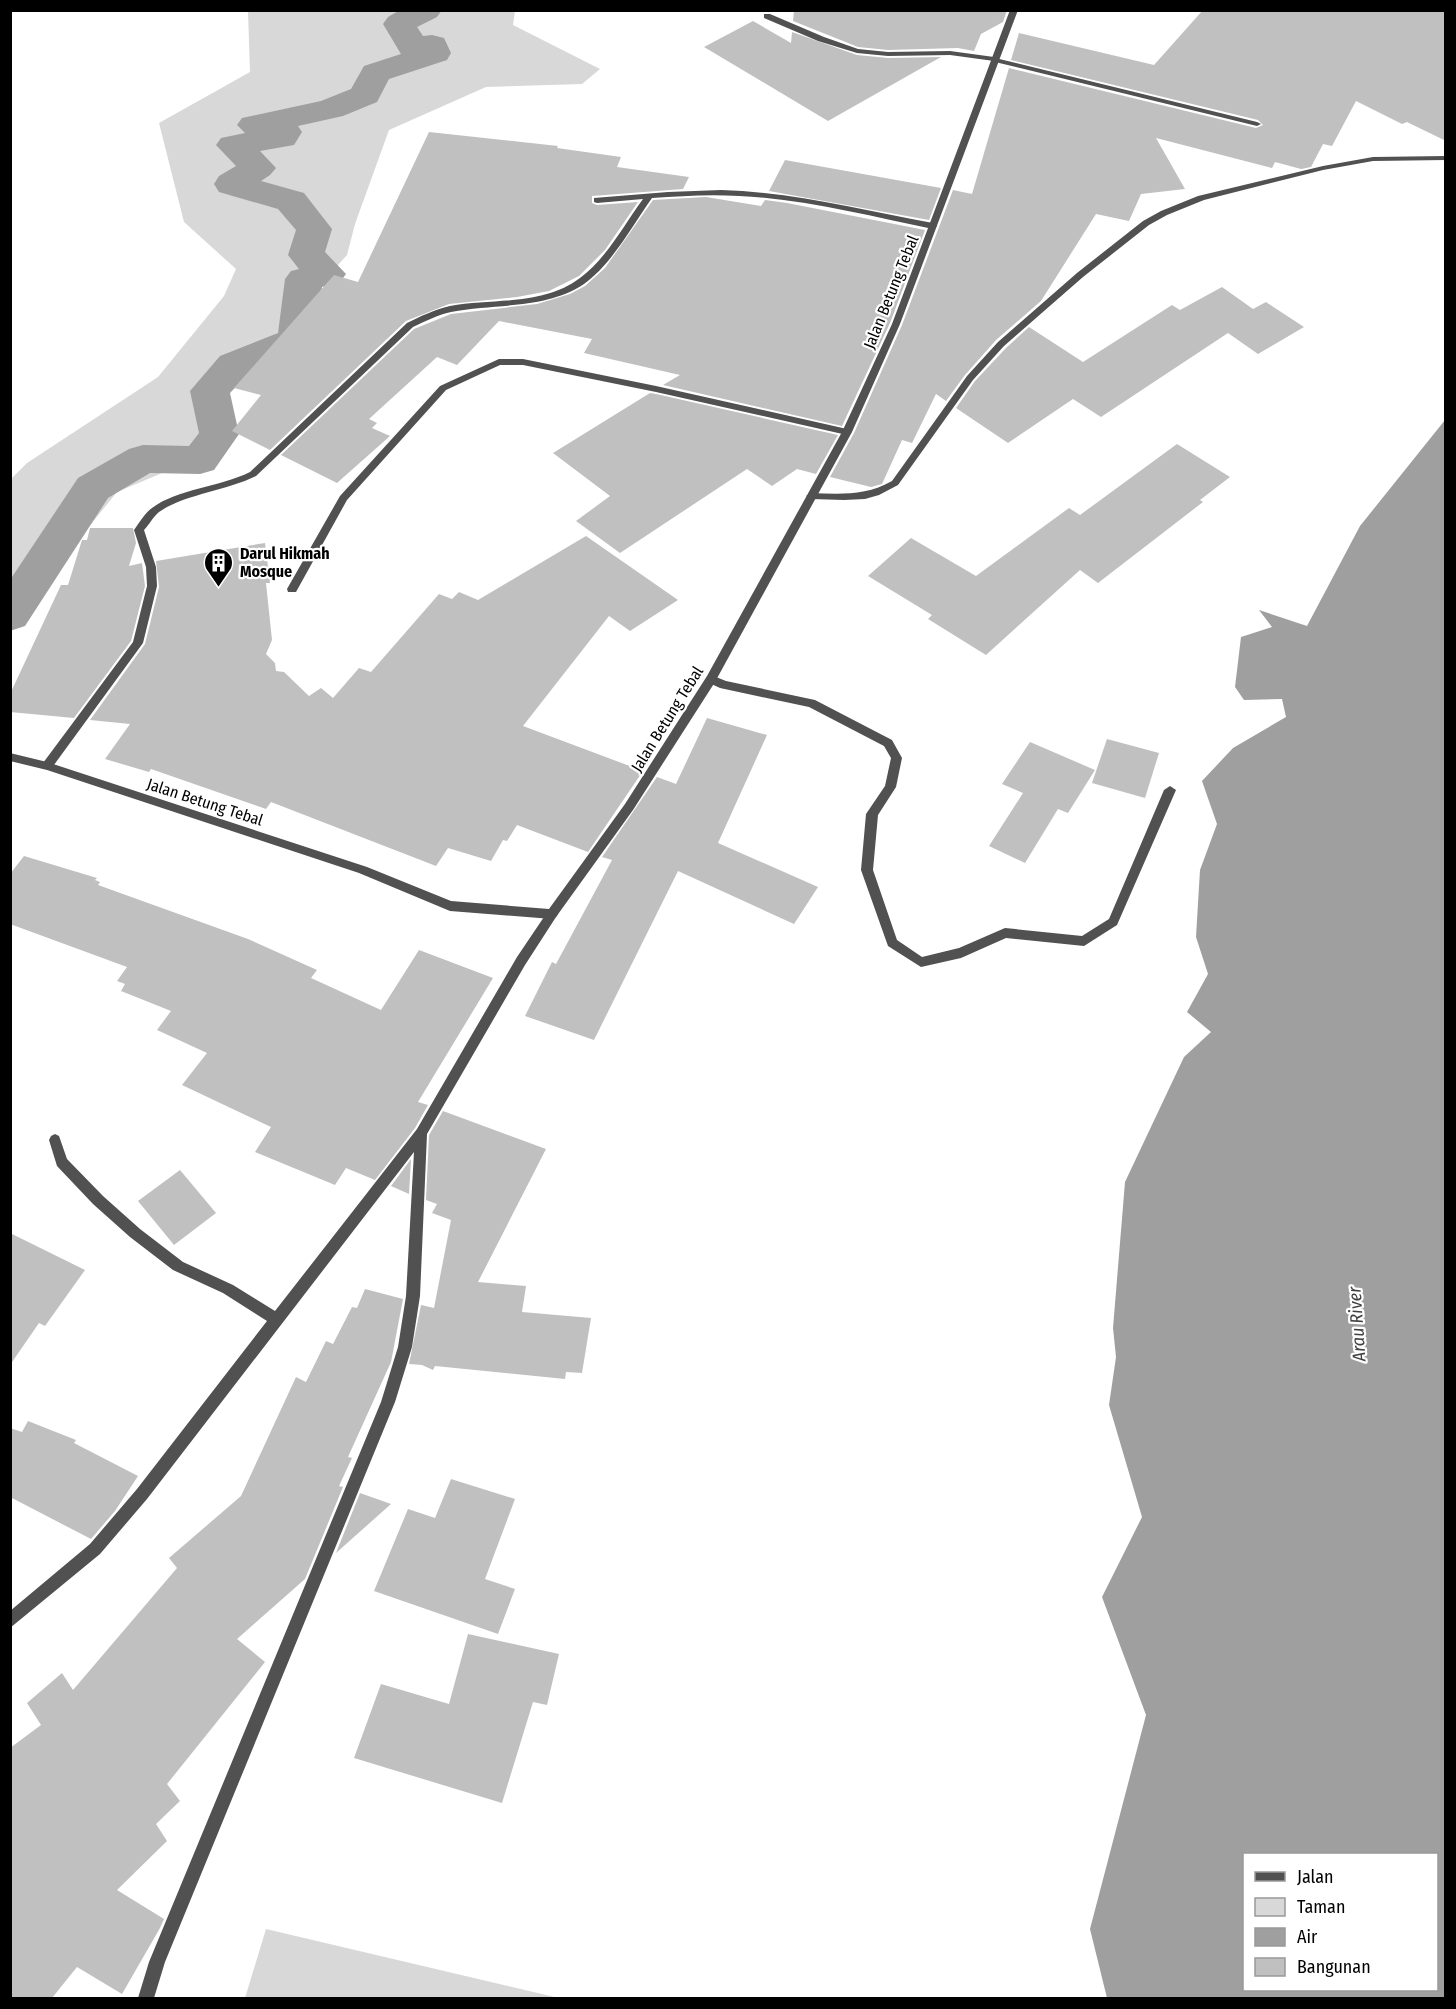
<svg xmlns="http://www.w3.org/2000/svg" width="1456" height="2009" font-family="'Fira Sans Condensed',sans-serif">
<rect width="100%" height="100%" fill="#fff"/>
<g fill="#d8d8d8">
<polygon points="245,11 515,11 513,25 600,69 582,84 486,87 389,130 355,224 347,255 205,414 224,447 117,492 11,623 11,479 27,463 158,377 224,296 236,269 184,222 159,123 250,72 248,11"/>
<polygon points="266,1929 559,1998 245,1998"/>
</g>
<path fill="#9f9f9f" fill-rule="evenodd" d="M1445,420V1998H1107L1090,1929L1146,1715L1102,1597L1142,1517L1109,1405L1116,1357L1113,1328L1125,1182L1184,1057L1211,1032L1187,1012L1208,974L1196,937L1200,870L1217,824L1202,781L1233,748L1286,717L1282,699L1244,700L1235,687L1241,637L1272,627L1259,610L1307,626L1360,526ZM1244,1854H1436V1990H1244Z"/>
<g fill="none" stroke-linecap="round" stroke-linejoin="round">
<polygon fill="#9f9f9f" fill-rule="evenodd" points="400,10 442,10 437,17 417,27 423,36 432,35 444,38 451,53 447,60 389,79 377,102 343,116 298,126 302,132 294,145 260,151 276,168 270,175 261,181 304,193 332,229 325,252 346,274 340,282 322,287 315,340 310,349 248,374 230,393 239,434 214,470 200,474 150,473 108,498 25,626 10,631 10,580 78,478 129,449 143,445 189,446 199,433 190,391 220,356 278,333 285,279 291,271 299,269 288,255 296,230 278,209 219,192 214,184 219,176 236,166 216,145 221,138 245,133 237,125 242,118 321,101 351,89 364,66 401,54 383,24 388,17"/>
</g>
<g fill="#c0c0c0">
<polygon points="794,10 1007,10 1003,22 981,34 974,51 958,48 888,50 858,47 793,21"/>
<polygon points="1203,10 1446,10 1446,141 1407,122 1402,124 1356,101 1332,146 1323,144 1311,167 1301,169 1275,162 1272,168 1156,138 1185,189 1141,194 1129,221 1096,214 1041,301 996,340 965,375 946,401 936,394 912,443 902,440 882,484 871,487 830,477 854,433 902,325 953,190 972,194 1009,68 1256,128 1263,125 1258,120 1011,60 1019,33 1154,65"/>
<polygon points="753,21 791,43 792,32 857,55 888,58 941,57 828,121 704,47"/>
<polygon points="429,132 558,146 557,148 621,157 617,167 689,177 683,189 592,196 592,203 597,205 638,202 605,250 579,276 549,291 517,297 449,304 406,321 270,450 232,431 261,395 234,388 334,275 358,282"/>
<polygon points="785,160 941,188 929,220 769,191"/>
<polygon points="706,197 761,206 765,200 787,203 925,230 890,323 842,426 663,385 680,375 584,353 592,339 499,321 457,365 437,357 369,419 377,423 372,428 390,436 337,483 281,455 414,329 451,314 537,304 570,294 585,286 605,268 653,200"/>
<polygon points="1222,287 1253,309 1266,302 1304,327 1258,354 1228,333 1101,417 1073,399 1008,443 956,408 975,381 1006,348 1029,327 1083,362 1172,305 1180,310"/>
<polygon points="650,393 656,394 838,435 816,474 797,469 772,486 747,469 620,553 576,521 610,496 553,453"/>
<polygon points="1177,444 1230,477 1200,500 1203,502 1098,583 1080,570 986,655 928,619 932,615 868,576 911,538 976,576 1069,508 1080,515"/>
<polygon points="90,528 133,528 136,543 129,566 142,563 145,586 131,641 74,718 10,712 10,694 61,585 68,585 82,540 87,540"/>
<polygon points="586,536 678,600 630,631 609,616 523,726 643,771 588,852 517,825 507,841 503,840 491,861 448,848 436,866 271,802 266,809 151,769 149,772 105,759 130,724 90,720 145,644 159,587 156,561 265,543 270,583 266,583 272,640 266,654 275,663 276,671 284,672 309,696 321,688 333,698 359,668 371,672 439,594 452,599 459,592 478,600"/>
<polygon points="707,718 767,735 718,843 818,887 794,924 678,871 594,1040 525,1016 552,962 556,964 612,860 602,857 657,777 676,784"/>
<polygon points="1107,739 1159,753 1145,798 1092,783"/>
<polygon points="1030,742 1095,770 1068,813 1058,809 1025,863 989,846 1023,793 1002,784"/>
<polygon points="24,856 97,878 95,880 100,882 98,885 248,939 317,970 311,978 381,1010 419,950 493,978 418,1102 428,1105 415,1128 375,1180 346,1168 335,1185 255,1152 271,1127 182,1085 207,1053 157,1030 171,1011 121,991 125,984 117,981 127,967 10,924 10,874"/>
<polygon points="443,1111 546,1149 478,1282 526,1286 522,1312 591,1318 582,1373 566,1372 565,1379 435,1366 433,1370 422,1365 409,1364 421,1305 434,1308 451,1220 432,1213 437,1204 426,1200 429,1135"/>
<polygon points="411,1159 409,1194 391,1186"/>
<polygon points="180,1170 216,1213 174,1245 138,1201"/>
<polygon points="10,1233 85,1270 45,1326 39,1323 10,1365"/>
<polygon points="365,1289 403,1299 391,1362 348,1457 352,1458 339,1486 343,1487 305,1579 237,1639 265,1662 167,1784 180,1801 156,1824 167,1841 117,1890 164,1919 160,1928 122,1994 77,1967 52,1998 10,1998 10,1748 41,1725 27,1703 62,1673 73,1690 177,1568 169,1558 241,1496 296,1377 306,1382 326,1341 333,1344 352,1307 357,1308"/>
<polygon points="28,1421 76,1440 74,1443 138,1476 115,1511 91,1539 10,1497 10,1428 22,1432"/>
<polygon points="451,1479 515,1499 485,1579 515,1589 498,1634 374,1591 408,1509 435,1518"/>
<polygon points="360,1493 391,1504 336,1553"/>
<polygon points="468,1634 559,1654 547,1705 533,1702 502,1803 354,1758 381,1684 449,1704"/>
</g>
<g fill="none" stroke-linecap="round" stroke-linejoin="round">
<g fill="#515151" fill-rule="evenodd">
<polygon points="764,14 770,14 824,37 858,49 888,52 950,51 994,57 998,59 994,61 950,55 888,56 857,53 818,41 764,18"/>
<polygon points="711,675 726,681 815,700 892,740 902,758 896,787 878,815 873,870 897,940 922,957 959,948 1005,928 1082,936 1109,919 1164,790 1170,786 1176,790 1117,925 1084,946 1006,938 961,958 921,967 888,946 861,870 866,814 885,786 891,758 884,746 809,707 720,688 707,682 706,679"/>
</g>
<g fill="#515151" fill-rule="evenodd">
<polygon points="991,57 1257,122 1261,124 1257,126 991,61"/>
<path d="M1446,156V160L1373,161L1323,170L1204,200L1167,215L1149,225L1083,277L1004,346L973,380L898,485L879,495L865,499L844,500L811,499L806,496L811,493C840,494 866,496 892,481L967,376L998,342L1077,273L1143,221L1161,211L1198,196L1323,166L1373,157Z"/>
<path d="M721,190C793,192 863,210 933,223L937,226L933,229C869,216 804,199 739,196C710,194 681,196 652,198C633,225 611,265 584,284C545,310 496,303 451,312C437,315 426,321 413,327L256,476C226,491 185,494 159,512C153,517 149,525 144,530L156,567L157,586L143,643L51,769H43L42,766L43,763L133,642L147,586L146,567L134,530C139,523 145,513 152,508C177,489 220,487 250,472L407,323C421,316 434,310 450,306C493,298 543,306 580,278C606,259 624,225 643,199L597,203L594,202V198L668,192Z"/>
<polygon points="499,359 523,359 656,386 847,429 852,432 847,435 656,392 523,365 500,365 446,390 347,500 296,592 288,592 287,589 340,496 440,386"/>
<polygon points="552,909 556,911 558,914 556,917 525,965 427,1134 420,1296 412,1347 395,1402 165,1962 154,1998 138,1998 149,1962 381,1402 398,1347 406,1296 414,1152 147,1499 100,1554 10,1628 10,1611 90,1544 137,1489 267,1321 223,1293 173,1270 130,1237 93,1204 57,1166 49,1140 51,1136 55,1134 59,1136 67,1159 103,1196 140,1229 183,1262 233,1285 275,1311 417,1129 517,957 548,911"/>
</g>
<polygon fill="#515151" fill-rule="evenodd" points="1010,10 1018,10 900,324 852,432 715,682 633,810 556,917 552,919 450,911 359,873 47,770 10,761 10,753 47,762 367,867 451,901 549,909 625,804 707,676 842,432 892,324"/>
</g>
<defs>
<symbol id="building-pin" viewBox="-11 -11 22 30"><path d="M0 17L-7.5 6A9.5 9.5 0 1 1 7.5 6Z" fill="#000" stroke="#fff"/><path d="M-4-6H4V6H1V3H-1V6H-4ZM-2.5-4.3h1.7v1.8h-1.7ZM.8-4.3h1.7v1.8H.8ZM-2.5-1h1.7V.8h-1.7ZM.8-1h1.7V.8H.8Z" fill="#fff"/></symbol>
</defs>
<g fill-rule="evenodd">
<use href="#building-pin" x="202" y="546" width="33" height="45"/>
</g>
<g text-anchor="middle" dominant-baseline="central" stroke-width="4.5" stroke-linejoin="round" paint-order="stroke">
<g font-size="16" fill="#000" stroke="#fff">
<text transform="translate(891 292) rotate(-68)">Jalan Betung Tebal</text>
<text transform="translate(667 719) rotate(-58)">Jalan Betung Tebal</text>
<text transform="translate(205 802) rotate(18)">Jalan Betung Tebal</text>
</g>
<g font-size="16" font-weight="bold" fill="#000" stroke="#fff" text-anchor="start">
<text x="240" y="553">Darul Hikmah<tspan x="240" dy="18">Mosque</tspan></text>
</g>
<g font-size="18" font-style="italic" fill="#404040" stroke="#fff">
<text transform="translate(1357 1324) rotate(-94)">Arau River</text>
</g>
</g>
<rect width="1456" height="2009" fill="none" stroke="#000000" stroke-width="24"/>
<rect x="1243" y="1853" width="195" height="138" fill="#ffffff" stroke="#999999" stroke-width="1.5"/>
<rect x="1255" y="1872" width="30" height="9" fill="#515151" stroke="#999999" stroke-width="1.5"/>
<text x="1297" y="1883" font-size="18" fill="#000000">Jalan</text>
<rect x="1255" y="1898" width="30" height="18" fill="#d8d8d8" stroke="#999999" stroke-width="1.5"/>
<text x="1297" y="1913" font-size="18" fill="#000000">Taman</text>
<rect x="1255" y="1928" width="30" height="18" fill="#9f9f9f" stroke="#999999" stroke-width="1.5"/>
<text x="1297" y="1943" font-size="18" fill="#000000">Air</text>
<rect x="1255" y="1958" width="30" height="18" fill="#c0c0c0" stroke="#999999" stroke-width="1.5"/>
<text x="1297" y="1973" font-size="18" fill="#000000">Bangunan</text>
</svg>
